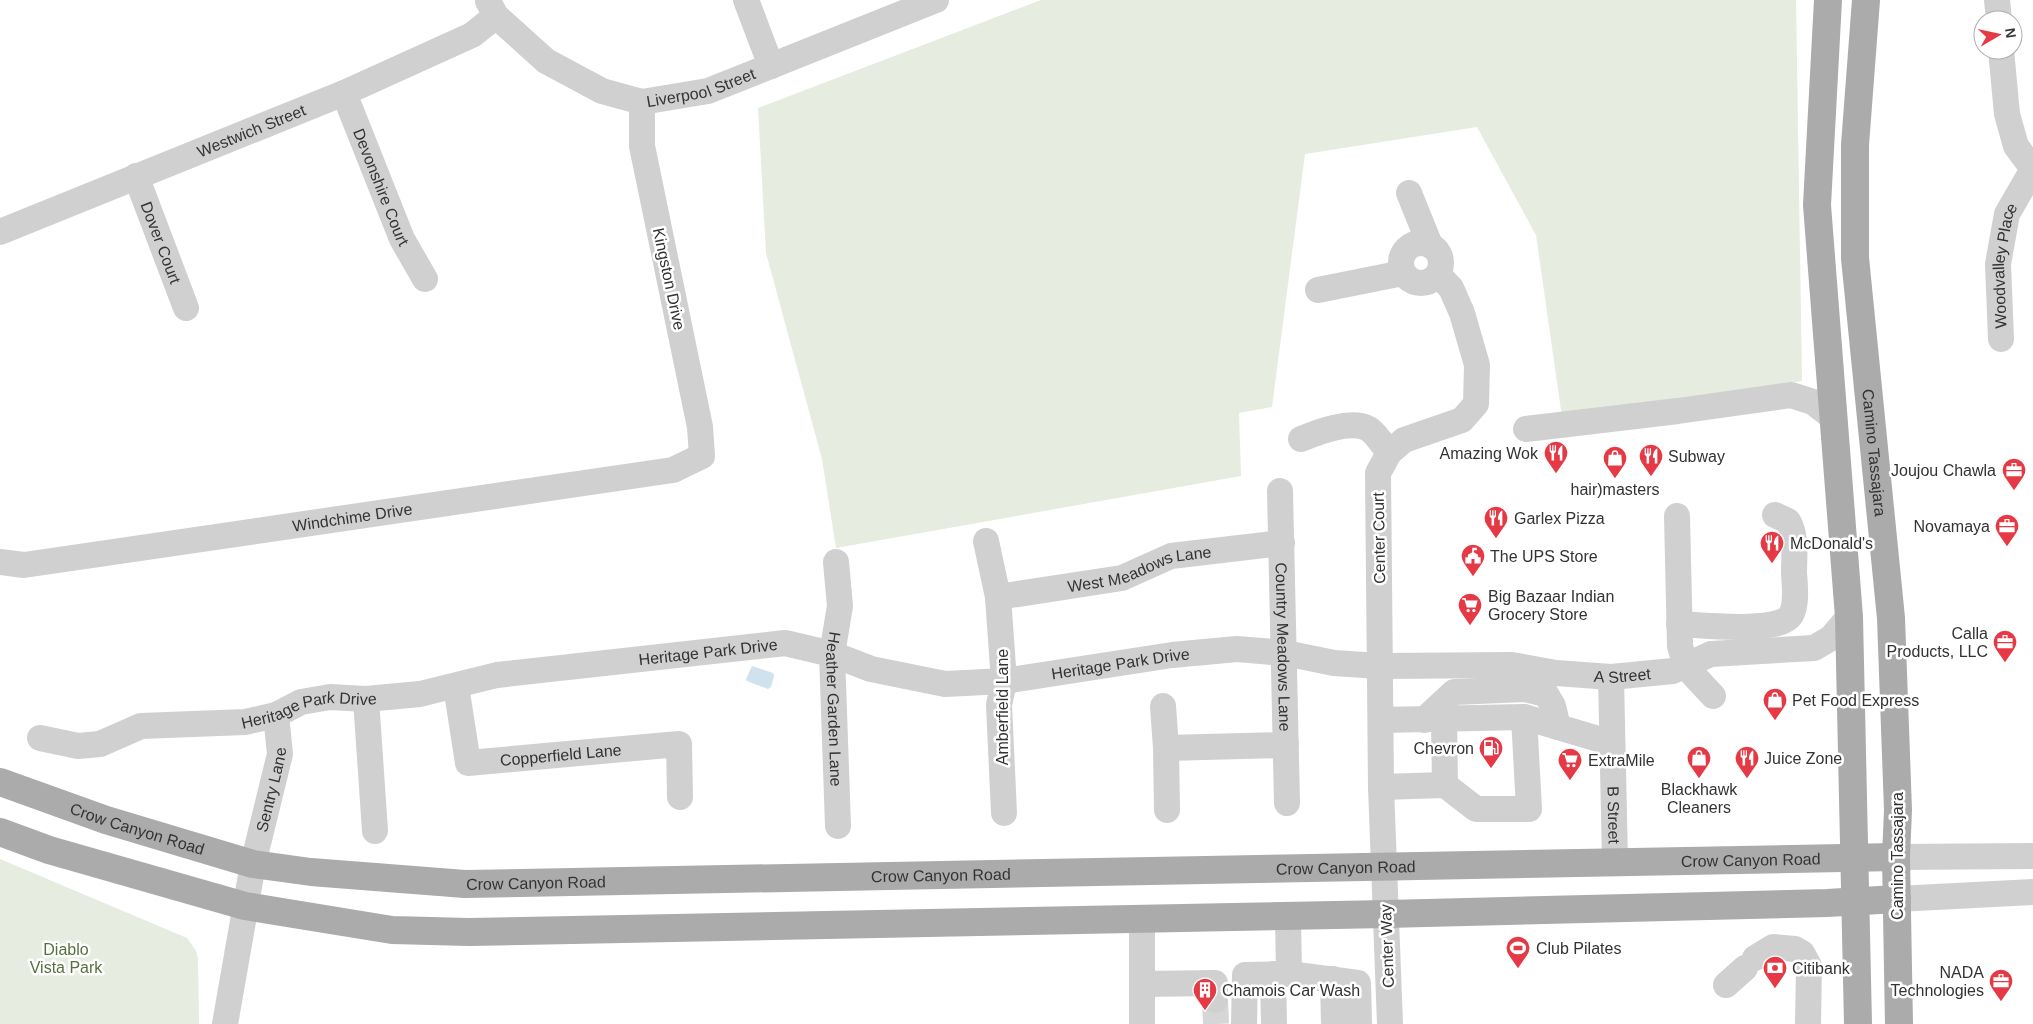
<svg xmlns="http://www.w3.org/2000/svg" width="2033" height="1024" font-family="Arial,sans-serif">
<rect width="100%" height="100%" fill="#fff"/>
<g fill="#e6ecdf">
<polygon points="1041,0 1796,0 1802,381 1562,417 1536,235 1477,127 1305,154 1272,407 1239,413 1241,476 836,548 822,459 766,253 758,108"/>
<polygon points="0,859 187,938 196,951 198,958 199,1024 0,1024"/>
</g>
<polygon fill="#cfe2ee" points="752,666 773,673 774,676 771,687 768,689 747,681 746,679"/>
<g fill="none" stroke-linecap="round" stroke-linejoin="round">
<polyline stroke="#d6d6d6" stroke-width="26" stroke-dasharray="26 13" stroke-linecap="butt" points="1215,1000 1216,1024"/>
<g stroke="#d0d0d0" stroke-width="26">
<polyline points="746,0 771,66"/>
<polyline points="1997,0 1999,20"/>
<path id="s1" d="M488,1L496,16L546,61L602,91L642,102L708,91L936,0"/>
<polyline points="2001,50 2007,114 2016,146 2033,169"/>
<path id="s2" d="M344,93L402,239L425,279"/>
<path id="s3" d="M136,176L186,308"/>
<polyline points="1409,193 1430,245"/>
<path id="s4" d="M0,232L344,93L472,35L496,16"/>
<circle cx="1421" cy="263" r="20"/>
<polyline points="1318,290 1403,273"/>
<path id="s5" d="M2001,339L1998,264L2007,214L2033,169"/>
<polyline points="1526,429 1678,411 1791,395 1813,402 1832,417"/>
<path d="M1301,439C1318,432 1351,419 1369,429C1377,435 1383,445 1389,453"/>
<path id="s6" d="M1280,491L1287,803"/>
<polyline points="1677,516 1680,646 1686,667 1713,696"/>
<polyline points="986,541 998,597 1004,681 999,705 1004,813"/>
<path id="s7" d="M0,562L24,565L673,470L702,456L700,427L642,146V102"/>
<path id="s8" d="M836,562L840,606L832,654L838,826"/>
<path id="s9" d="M998,597L1122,578L1171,556L1282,543"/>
<path d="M1679,624C1700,625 1780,634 1791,615C1797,604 1795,586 1794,573C1794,556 1797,536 1788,521L1775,515"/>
<path id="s10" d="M1611,677L1615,861"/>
<path id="s11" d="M456,686L468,763L679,744L680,797"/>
<polyline points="366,699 375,831"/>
<polyline points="1163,706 1166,748 1167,810"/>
<polyline points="1381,720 1524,717"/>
<polyline points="1424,720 1454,692 1525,689 1546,694 1553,706 1558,727"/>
<polyline points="1444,720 1445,785"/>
<path id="s12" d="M40,738L78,746L100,744L141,726L245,722L276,715L301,702L330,697L366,699L420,694L497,675L785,643L832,654L871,669L945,684L1004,681L1172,655L1237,649L1285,653L1334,663L1380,666L1512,665L1556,673L1611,677L1673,671L1711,654L1814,648L1831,638L1849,617"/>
<polyline points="1166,748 1286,745"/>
<polyline points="1381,787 1445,785 1476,809 1529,809 1524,717 1612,743"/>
<polyline points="1896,857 2033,856"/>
<polyline points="1897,899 2033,892"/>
<polyline points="1288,917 1289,974 1358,983 1359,1024"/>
<polyline points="1142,920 1142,1024"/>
<polyline points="1755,958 1773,947 1795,949 1802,953 1809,966 1808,1024"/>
<polyline points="1273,974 1274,1024"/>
<polyline points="1333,979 1334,1024"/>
<polyline points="1142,984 1215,983 1215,1000"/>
<polyline points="1726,985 1745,968"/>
<path id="s13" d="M225,1024L253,864L280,754L276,715"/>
<polyline points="1244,1024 1245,975 1289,974"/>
<polyline points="1390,1024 1381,787 1378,473 1389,453 1404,440 1462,420 1476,404 1477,365 1462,313 1451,288 1438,275"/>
</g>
<g stroke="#ababab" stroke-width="28">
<polyline points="1828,0 1817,205 1849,617 1858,1024"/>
<path id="s14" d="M1866,0L1855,145V258L1891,618L1898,810L1896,857L1899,1024"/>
<path id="s15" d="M0,782L106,820L253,864L311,872L465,884L1896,857"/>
<polyline points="0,832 49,850 245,906 392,930 469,932 1386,914 1827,903 1897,899"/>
</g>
</g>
<defs>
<symbol id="restaurant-pin" viewBox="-11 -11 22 30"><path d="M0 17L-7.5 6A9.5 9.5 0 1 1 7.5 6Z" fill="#e63946" stroke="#fff"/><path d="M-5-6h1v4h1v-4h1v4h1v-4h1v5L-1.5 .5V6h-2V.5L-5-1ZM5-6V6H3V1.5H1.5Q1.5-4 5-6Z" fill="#fff"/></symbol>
<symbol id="shop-pin" viewBox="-11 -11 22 30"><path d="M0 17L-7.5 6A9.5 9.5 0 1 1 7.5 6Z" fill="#e63946" stroke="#fff"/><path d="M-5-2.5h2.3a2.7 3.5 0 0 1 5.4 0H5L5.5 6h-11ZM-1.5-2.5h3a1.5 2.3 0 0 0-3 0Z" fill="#fff"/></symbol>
<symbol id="office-pin" viewBox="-11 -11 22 30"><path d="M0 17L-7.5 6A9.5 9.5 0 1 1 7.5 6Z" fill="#e63946" stroke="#fff"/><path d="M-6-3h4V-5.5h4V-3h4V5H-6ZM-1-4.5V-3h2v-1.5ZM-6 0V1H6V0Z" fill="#fff"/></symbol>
<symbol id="civic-pin" viewBox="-11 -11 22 30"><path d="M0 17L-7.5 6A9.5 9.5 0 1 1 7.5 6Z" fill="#e63946" stroke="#fff"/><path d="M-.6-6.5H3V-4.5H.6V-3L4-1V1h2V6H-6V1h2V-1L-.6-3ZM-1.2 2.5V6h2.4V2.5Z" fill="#fff"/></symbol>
<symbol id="supermarket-pin" viewBox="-11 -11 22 30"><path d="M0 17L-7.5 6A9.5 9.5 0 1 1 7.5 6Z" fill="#e63946" stroke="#fff"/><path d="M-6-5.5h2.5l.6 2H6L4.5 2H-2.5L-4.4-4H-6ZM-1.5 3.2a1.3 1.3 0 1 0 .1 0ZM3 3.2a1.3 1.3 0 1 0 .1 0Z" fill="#fff"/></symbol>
<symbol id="fuel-pin" viewBox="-11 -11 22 30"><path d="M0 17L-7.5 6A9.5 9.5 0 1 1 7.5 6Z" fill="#e63946" stroke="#fff"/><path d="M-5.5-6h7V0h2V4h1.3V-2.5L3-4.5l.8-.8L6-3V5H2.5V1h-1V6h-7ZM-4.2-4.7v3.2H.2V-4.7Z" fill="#fff"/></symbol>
<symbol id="stadium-pin" viewBox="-11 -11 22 30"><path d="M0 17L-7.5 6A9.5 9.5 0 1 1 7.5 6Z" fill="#e63946" stroke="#fff"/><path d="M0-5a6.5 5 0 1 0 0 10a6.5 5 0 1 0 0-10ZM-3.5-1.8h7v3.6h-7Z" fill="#fff"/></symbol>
<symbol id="bank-pin" viewBox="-11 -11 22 30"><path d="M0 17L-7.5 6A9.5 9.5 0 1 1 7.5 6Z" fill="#e63946" stroke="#fff"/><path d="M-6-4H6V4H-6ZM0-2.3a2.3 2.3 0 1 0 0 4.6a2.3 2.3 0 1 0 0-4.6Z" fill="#fff"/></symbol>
<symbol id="building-pin" viewBox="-11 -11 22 30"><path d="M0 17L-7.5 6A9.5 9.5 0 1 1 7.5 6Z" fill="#e63946" stroke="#fff"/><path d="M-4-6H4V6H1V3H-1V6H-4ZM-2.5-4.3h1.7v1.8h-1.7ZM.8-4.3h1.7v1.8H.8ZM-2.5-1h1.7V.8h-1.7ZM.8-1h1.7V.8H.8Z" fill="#fff"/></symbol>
</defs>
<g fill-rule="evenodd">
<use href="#restaurant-pin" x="1542" y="439" width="28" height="38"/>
<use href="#restaurant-pin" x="1637" y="442" width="28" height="38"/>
<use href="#shop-pin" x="1601" y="444" width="28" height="38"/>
<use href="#office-pin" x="2000" y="456" width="28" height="38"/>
<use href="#restaurant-pin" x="1482" y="504" width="28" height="38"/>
<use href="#office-pin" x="1993" y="512" width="28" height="38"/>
<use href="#restaurant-pin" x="1758" y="529" width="28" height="38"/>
<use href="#civic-pin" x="1459" y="542" width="28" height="38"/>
<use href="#supermarket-pin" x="1456" y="591" width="28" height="38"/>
<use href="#office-pin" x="1991" y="628" width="28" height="38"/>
<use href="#shop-pin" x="1761" y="686" width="28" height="38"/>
<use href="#fuel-pin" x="1477" y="734" width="28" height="38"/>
<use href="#shop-pin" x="1685" y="744" width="28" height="38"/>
<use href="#restaurant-pin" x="1733" y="744" width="28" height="38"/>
<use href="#supermarket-pin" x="1556" y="746" width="28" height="38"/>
<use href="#stadium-pin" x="1504" y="934" width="28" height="38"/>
<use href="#bank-pin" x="1761" y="954" width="28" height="38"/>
<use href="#office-pin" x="1987" y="967" width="28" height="38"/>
<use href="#building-pin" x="1191" y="976" width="28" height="38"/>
</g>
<g text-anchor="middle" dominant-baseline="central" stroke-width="5" stroke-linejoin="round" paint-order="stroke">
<g font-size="16" fill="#333" stroke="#fff">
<text stroke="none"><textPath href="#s1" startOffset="250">Liverpool Street</textPath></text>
<text stroke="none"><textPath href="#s4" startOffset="271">Westwich Street</textPath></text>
<text stroke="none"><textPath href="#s2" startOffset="101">Devonshire Court</textPath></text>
<text stroke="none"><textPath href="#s3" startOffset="71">Dover Court</textPath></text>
<text stroke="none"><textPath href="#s5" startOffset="74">Woodvalley Place</textPath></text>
<text transform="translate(669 279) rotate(78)">Kingston Drive</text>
<text stroke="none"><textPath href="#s14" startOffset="454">Camino Tassajara</textPath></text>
<text stroke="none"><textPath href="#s7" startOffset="356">Windchime Drive</textPath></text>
<text transform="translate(1379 538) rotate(-91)">Center Court</text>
<text stroke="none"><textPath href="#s9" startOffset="145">West Meadows Lane</textPath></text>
<text stroke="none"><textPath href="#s6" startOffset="156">Country Meadows Lane</textPath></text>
<text stroke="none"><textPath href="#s12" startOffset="681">Heritage Park Drive</textPath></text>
<text stroke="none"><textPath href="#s12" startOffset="1101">Heritage Park Drive</textPath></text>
<text stroke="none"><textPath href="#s12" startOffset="1606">A Street</textPath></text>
<text transform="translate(1002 707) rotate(-90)">Amberfield Lane</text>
<text stroke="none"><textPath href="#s8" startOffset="148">Heather Garden Lane</textPath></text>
<text stroke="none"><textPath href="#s12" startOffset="276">Heritage Park Drive</textPath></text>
<text stroke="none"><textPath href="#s11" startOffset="171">Copperfield Lane</textPath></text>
<text stroke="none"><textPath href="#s13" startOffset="239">Sentry Lane</textPath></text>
<text stroke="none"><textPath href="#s10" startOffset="138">B Street</textPath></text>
<text stroke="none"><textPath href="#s15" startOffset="145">Crow Canyon Road</textPath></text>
<text transform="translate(1897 856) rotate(-90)">Camino Tassajara</text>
<text stroke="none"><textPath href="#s15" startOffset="1765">Crow Canyon Road</textPath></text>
<text stroke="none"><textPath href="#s15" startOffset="1360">Crow Canyon Road</textPath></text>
<text stroke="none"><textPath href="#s15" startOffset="955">Crow Canyon Road</textPath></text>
<text stroke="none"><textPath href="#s15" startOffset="550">Crow Canyon Road</textPath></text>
<text transform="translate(1387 946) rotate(-92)">Center Way</text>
</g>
<g font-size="16" fill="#333" stroke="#fff" text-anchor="start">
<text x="1538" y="453" text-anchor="end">Amazing Wok</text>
<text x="1668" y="456">Subway</text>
<text x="1996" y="470" text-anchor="end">Joujou Chawla</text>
<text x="1615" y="489" text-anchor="middle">hair)masters</text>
<text x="1514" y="518">Garlex Pizza</text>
<text x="1990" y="526" text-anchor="end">Novamaya</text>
<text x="1790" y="543">McDonald's</text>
<text x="1490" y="556">The UPS Store</text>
<text x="1488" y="596">Big Bazaar Indian<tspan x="1488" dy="18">Grocery Store</tspan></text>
<text x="1988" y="633" text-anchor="end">Calla<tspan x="1988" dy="18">Products, LLC</tspan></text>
<text x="1792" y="700">Pet Food Express</text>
<text x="1474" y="748" text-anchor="end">Chevron</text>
<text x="1764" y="758">Juice Zone</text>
<text x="1588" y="760">ExtraMile</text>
<text x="1699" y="789" text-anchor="middle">Blackhawk<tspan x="1699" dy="18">Cleaners</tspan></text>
<text x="1536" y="948">Club Pilates</text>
<text x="1792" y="968">Citibank</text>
<text x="1984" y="972" text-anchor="end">NADA<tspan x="1984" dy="18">Technologies</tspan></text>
<text x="1222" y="990">Chamois Car Wash</text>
</g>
<g font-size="16" fill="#56703f" stroke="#fff">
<text x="66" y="949">Diablo<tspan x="66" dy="18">Vista Park</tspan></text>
</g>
</g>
<g transform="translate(1998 35) rotate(81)"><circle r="24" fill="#ffffff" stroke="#adadad"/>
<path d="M0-4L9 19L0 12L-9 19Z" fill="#e63946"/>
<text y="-8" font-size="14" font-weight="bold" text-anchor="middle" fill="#333333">N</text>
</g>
</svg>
